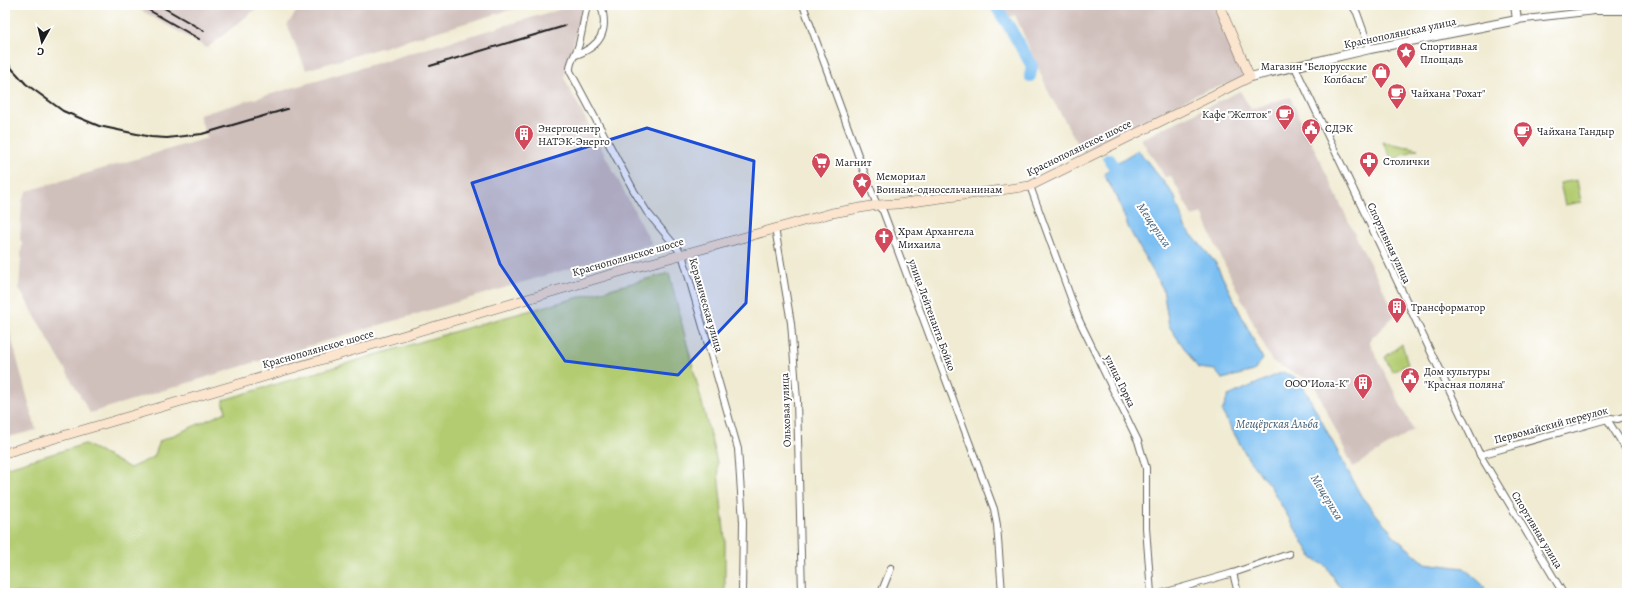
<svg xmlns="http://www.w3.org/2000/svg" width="1632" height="598" font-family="Alegreya,serif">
<rect width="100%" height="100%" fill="#fff"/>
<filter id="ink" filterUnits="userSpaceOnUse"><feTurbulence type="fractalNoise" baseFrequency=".025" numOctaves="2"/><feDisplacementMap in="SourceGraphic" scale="8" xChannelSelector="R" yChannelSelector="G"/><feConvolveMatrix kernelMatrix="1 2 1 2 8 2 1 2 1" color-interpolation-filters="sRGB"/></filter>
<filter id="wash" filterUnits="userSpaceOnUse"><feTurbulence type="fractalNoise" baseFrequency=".012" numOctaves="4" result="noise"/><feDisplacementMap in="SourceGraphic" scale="16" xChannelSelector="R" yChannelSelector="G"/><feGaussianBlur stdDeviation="0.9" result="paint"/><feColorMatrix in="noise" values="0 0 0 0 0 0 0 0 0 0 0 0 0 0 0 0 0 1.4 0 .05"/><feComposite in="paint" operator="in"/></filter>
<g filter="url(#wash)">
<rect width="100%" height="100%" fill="#f0ebd2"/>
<g fill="#d0c0bc">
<polygon points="132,5 261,5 207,48"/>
<polygon points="301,5 527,5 306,70 287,25"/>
<polygon points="575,5 584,5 564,78 652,244 272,357 90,413 19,288 22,243 20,239 22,201 27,191 207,138 199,115"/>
<polygon points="995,5 1215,5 1246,75 1240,80 1202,92 1082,151 1051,97 1015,15 1006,19"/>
<polygon points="1240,91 1251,109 1290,97 1356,237 1396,314 1369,341 1413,430 1353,467 1313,382 1272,362 1213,240 1202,213 1192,216 1171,176 1165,177 1141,139"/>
<polygon points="5,314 36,430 5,438"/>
</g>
<g fill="#b3cc71" stroke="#687446">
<polygon points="1383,142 1418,149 1392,160"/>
<polygon points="1577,180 1581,202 1565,205 1560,183"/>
<polygon points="669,273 717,462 725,540 725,593 5,593 5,468 85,444 130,468 154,457 160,441 226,412 223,400 484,323"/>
<polygon points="1402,344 1408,364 1392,372 1385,357"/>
</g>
<g fill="#7cbff2" stroke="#4c6e87">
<polygon points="1138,150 1174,195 1185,227 1215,262 1263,359 1254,371 1222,379 1215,370 1198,368 1169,326 1163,289 1129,229 1117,197 1104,175 1113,165"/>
<polygon points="1283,372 1300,380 1361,496 1397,539 1425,563 1464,568 1484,586 1485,593 1347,593 1342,590 1325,565 1313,559 1270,486 1249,460 1222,412 1228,396"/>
</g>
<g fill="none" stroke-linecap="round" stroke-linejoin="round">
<g stroke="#7cbff2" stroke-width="12">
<polyline points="995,5 1010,28 1032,66 1030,76"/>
<polyline points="1109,159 1122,178"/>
</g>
</g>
</g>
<g filter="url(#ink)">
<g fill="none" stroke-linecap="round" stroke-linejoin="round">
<defs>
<g id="minor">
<path d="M587,5C584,18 582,31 579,44C577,53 569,61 570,71L634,191L647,212L682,254L738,449L743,522L742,593"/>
<polyline points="803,5 869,185 877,205 883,211 994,509 997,525 1002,593"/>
<polyline points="1352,5 1357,13 1370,49"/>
<polyline points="1517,20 1595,11 1627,11"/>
<path d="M576,55C601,46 609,31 601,5"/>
<polyline points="1295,67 1480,455 1563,593"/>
<polyline points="1030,186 1079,320 1138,441 1146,468 1146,528 1151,593"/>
<polyline points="775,228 791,323 797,400 802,593"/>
<polyline points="1607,419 1627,451"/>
<polyline points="1480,455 1611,418 1618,419 1627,416"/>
<polyline points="1233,573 1238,593"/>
<polyline points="881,593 891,568"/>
<polyline points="1163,593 1233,573 1289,554"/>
</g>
<polyline id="tertiary" points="1250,77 1370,49 1517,20 1515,5"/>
<polyline id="secondary" points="5,453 619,272 832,213 877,205 897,204 1030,186 1250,77 1219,5"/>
</defs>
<use href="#minor" stroke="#66645c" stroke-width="8"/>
<use href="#tertiary" stroke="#66645c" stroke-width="10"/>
<use href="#secondary" stroke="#66645c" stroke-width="10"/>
<use href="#minor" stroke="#fff" stroke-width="6"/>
<use href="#tertiary" stroke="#fff" stroke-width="8"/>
<use href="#secondary" stroke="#fce5cf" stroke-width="9"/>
<g stroke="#1c1c1c" stroke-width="2">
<polyline points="140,5 199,39"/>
<polyline points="159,5 204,31"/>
<polyline points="5,61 26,84 63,111 99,126 151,137 167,138 202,134 287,109"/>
<polyline points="430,66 565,26"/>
</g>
</g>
</g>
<path fill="#1d4ed8" fill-opacity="0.2" stroke="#1d4ed8" stroke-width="3" stroke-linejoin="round" d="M647,128L754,161L746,303L678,375L565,361L500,264L472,183Z"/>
<defs>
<symbol id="sight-pin" viewBox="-11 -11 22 30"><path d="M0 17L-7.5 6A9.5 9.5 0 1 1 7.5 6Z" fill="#d1495b" stroke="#fff"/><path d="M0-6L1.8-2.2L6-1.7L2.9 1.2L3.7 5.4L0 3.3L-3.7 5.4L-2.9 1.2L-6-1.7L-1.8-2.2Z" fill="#fff"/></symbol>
<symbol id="shop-pin" viewBox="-11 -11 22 30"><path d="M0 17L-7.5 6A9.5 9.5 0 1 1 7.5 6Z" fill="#d1495b" stroke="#fff"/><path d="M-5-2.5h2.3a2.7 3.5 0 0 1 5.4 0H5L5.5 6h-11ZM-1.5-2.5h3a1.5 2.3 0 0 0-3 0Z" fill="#fff"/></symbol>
<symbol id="cafe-pin" viewBox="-11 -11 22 30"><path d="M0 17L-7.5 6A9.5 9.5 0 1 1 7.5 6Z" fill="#d1495b" stroke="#fff"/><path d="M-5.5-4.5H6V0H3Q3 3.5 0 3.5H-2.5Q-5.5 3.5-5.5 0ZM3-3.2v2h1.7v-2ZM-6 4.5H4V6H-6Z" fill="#fff"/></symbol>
<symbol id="civic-pin" viewBox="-11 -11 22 30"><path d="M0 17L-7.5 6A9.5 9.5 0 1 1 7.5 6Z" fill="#d1495b" stroke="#fff"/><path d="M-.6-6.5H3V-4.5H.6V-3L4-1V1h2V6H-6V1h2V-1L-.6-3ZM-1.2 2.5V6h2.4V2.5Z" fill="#fff"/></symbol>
<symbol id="building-pin" viewBox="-11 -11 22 30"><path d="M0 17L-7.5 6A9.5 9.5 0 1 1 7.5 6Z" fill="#d1495b" stroke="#fff"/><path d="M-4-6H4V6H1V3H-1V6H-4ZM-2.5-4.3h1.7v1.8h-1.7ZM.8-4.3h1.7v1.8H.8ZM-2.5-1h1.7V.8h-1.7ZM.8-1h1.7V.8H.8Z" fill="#fff"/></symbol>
<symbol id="pharmacy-pin" viewBox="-11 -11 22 30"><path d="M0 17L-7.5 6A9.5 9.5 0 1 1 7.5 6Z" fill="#d1495b" stroke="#fff"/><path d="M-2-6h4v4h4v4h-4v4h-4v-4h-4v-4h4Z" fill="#fff"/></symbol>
<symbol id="supermarket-pin" viewBox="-11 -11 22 30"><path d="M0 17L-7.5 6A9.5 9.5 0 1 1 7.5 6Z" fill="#d1495b" stroke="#fff"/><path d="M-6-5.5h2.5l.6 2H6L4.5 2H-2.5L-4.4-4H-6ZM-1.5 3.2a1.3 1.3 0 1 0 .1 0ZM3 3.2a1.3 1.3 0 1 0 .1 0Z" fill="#fff"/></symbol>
<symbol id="church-pin" viewBox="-11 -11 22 30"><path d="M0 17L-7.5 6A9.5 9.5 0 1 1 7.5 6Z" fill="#d1495b" stroke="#fff"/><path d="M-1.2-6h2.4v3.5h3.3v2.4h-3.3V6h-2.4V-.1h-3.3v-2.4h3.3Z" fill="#fff"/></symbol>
</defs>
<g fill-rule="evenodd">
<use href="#sight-pin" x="1395" y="41" width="22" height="30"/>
<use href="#shop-pin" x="1370" y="61" width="22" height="30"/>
<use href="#cafe-pin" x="1386" y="82" width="22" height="30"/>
<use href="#cafe-pin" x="1274" y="103" width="22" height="30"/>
<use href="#civic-pin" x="1300" y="117" width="22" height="30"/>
<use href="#cafe-pin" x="1512" y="120" width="22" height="30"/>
<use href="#building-pin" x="513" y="123" width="22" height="30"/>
<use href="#pharmacy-pin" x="1358" y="150" width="22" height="30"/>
<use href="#supermarket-pin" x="810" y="151" width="22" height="30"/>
<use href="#sight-pin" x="851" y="171" width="22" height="30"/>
<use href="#church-pin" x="873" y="226" width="22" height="30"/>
<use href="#building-pin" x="1386" y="296" width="22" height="30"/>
<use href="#civic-pin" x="1399" y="366" width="22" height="30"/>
<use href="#building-pin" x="1352" y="372" width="22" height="30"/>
</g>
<g text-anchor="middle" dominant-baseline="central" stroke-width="4" stroke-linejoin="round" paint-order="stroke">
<g font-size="11" fill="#1c1c1c" stroke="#fff">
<text transform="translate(1400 33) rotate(-12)">Краснополянская улица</text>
<text transform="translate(1079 148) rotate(-26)">Краснополянское шоссе</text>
<text transform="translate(1389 243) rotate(65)">Спортивная улица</text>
<text transform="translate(628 257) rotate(-16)">Краснополянское шоссе</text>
<text transform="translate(706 305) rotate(74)">Керамическая улица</text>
<text transform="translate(932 315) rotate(70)">улица Лейтенанта Бойко</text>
<text transform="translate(318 349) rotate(-16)">Краснополянское шоссе</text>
<text transform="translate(1120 381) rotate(64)">улица Горка</text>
<text transform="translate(786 410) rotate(-92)">Ольховая улица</text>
<text transform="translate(1551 425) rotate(-15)">Первомайский переулок</text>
<text transform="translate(1537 530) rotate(59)">Спортивная улица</text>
</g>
<g font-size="11" fill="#1c1c1c" stroke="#fff" text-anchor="start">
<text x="1420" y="46">Спортивная<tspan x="1420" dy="13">Площадь</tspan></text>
<text x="1367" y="66" text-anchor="end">Магазин "Белорусские<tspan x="1367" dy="13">Колбасы"</tspan></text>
<text x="1411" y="93">Чайхана "Рохат"</text>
<text x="1271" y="114" text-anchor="end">Кафе "Желток"</text>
<text x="538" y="128">Энергоцентр<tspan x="538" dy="13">НАТЭК-Энерго</tspan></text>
<text x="1325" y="128">СДЭК</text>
<text x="1537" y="131">Чайхана Тандыр</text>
<text x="1383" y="161">Столички</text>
<text x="835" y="162">Магнит</text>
<text x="876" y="176">Мемориал<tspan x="876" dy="13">Воинам-односельчанинам</tspan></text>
<text x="898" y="231">Храм Архангела<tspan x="898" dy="13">Михаила</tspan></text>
<text x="1411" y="307">Трансформатор</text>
<text x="1424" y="371">Дом культуры<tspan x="1424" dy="13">"Красная поляна"</tspan></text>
<text x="1349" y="383" text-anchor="end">ООО"Иола-К"</text>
</g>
<g font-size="12" font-style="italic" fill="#425d72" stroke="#fff">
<text transform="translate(1154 225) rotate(56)">Мещериха</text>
<text x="1277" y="424">Мещёрская Альба</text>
<text transform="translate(1327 497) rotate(59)">Мещериха</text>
</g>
</g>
<rect width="1632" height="598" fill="none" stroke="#fff" stroke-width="20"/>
<g transform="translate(42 42) rotate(188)" stroke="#ffffff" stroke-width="3" paint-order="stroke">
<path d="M0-3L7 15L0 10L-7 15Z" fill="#1c1c1c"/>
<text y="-6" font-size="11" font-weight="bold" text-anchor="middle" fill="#1c1c1c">С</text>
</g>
</svg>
